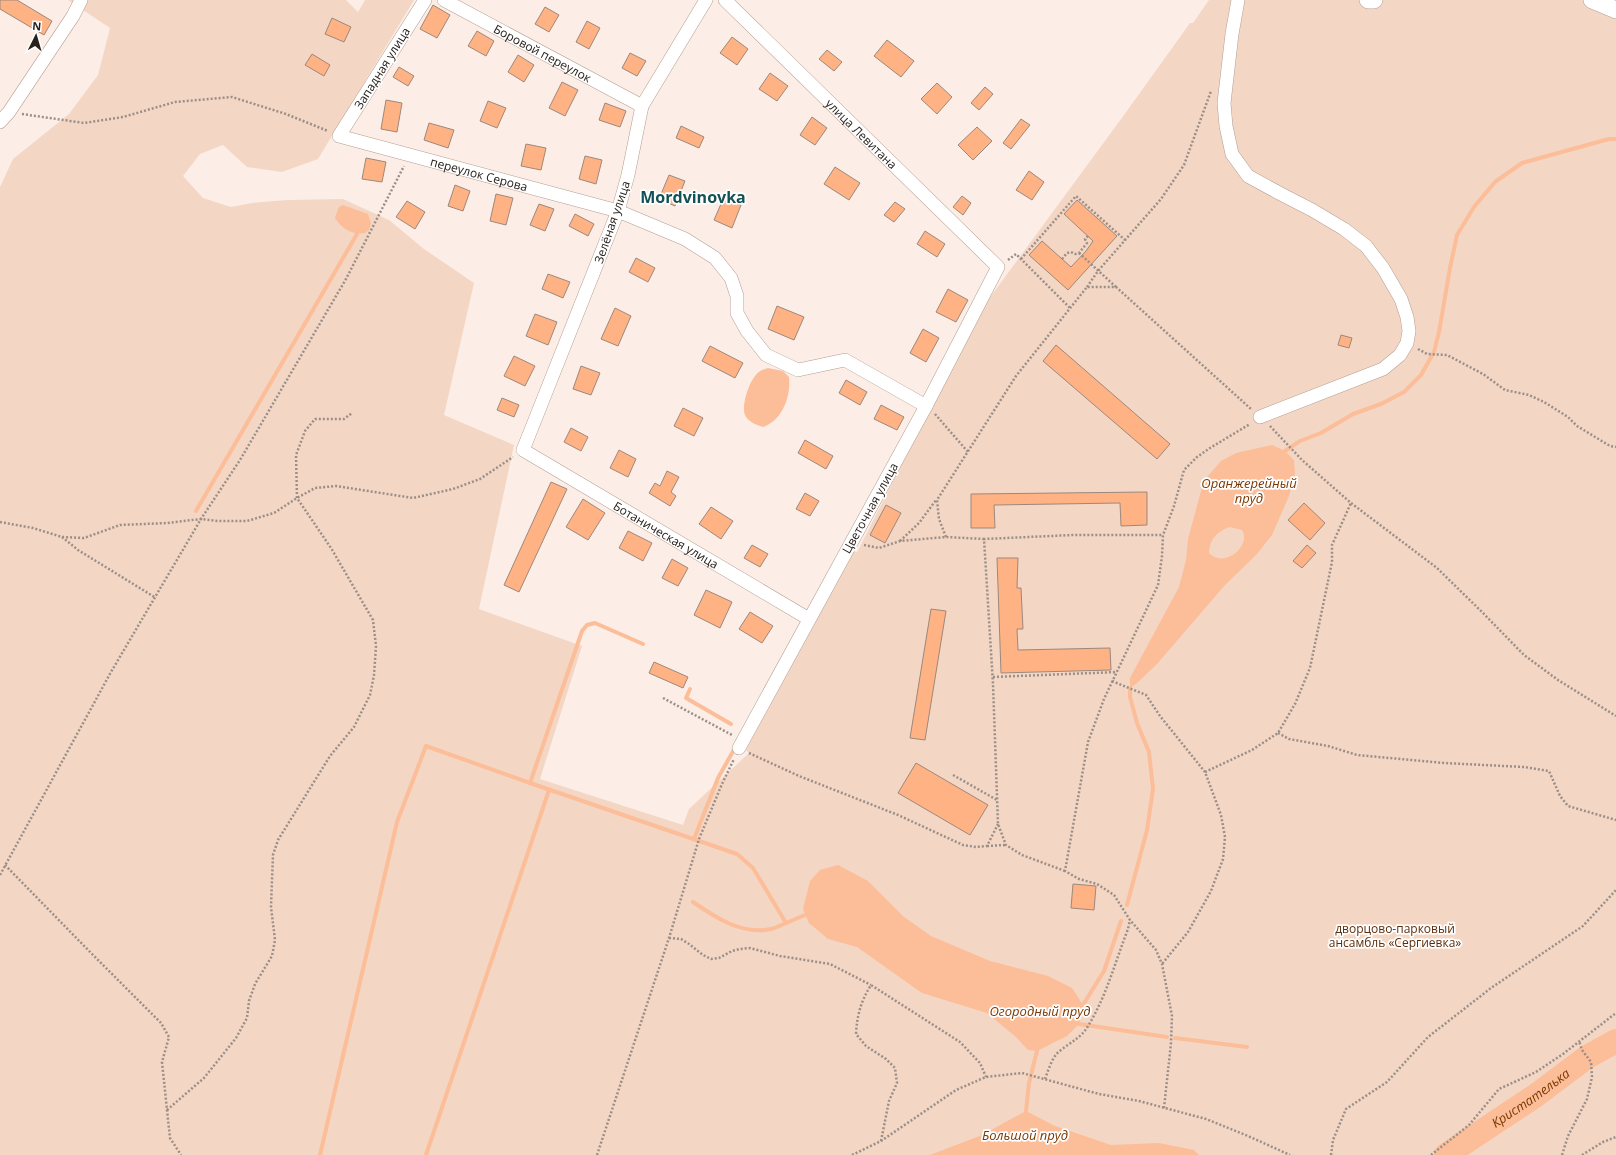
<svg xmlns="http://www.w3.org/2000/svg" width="1616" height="1155" font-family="'Open Sans',sans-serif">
<rect width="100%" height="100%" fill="#fceee6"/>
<polygon fill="#f4d6c4" points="68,0 346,0 358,12 365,0 414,0 318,159 282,172 247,167 223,145 200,154 183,176 203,198 231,207 252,203 287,200 343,199 389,220 424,249 474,283 444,415 514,445 479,609 582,646 540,779 683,825 689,809 749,753 746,750 853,552 857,552 980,311 1124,115 1190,23 1193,23 1209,0 1616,0 1616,1155 0,1155 0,187 13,159 69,114 98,75 110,28"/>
<g fill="#fcbd99" fill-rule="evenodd">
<path d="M343,205L368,214L371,223L369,230L365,233C352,235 342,229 335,218L339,207Z"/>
<path d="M768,368L783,371L789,377C791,396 783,420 763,427C757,425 748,422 745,415C741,405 750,378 759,372C761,370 765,369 768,368Z"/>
<path d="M1272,445L1285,451L1294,460L1295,476L1289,496L1272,535L1257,554L1225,585L1157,664L1137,683L1130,688V678L1179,587L1186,560L1188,539L1201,491L1207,477L1221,461L1236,453ZM1230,527L1242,530C1252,546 1224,569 1209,553C1209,540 1217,531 1230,527Z"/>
<polygon points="838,865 868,881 904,917 931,936 990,961 1048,976 1072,988 1083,1005 1079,1024 1067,1036 1037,1051 1028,1050 1016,1037 987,1013 922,993 857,947 828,939 809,923 803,909 810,881 820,870"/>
<polygon points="1584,1052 1589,1060 1545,1094 1535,1096 1539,1087"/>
<polygon points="1026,1111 1055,1126 1111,1145 1159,1143 1194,1150 1199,1155 930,1155 982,1135"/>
</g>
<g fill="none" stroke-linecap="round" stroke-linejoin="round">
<g stroke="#fcbd99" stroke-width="4">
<polyline points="1285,451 1300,441 1321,433 1353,414 1381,404 1404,392 1421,375 1434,352 1439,332 1450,268 1457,235 1474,207 1495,182 1522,163 1609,139 1616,139"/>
<polyline points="196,511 357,234"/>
<polyline points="643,644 595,623 587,625 582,631 530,783 737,854 753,868 786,923 805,915"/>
<polyline points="690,689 686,698 731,724"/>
<polyline points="694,839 718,778 736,746"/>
<path d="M693,902C716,918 742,935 771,929C776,928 781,925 786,923"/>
<polyline points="1127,905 1147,830 1153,789 1149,752 1137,723 1130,697 1130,688"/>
<polyline points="1083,1005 1104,971 1121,921"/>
<polyline points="1079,1024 1167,1037"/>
<polyline points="1175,1038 1247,1047"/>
<polyline points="1026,1111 1029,1083 1037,1051"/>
<polyline points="320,1155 397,822 426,746 530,783"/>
<polyline points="426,1155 549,790"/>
</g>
<path stroke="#fcbd99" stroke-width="24" id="s1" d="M1446,1155L1535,1096L1587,1057L1616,1041"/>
</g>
<g fill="#ffb284" stroke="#9d887c">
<polygon points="0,0 17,0 52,21 44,35 0,9"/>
<polygon points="433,5 450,15 437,38 420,29"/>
<polygon points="545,7 559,15 549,32 535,24"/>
<polygon points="332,18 351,27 344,42 325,34"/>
<polygon points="587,21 600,28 589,49 576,42"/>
<polygon points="477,31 494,41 486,56 468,46"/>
<polygon points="732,37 748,49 737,65 720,53"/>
<polygon points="887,40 914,61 901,77 874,56"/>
<polygon points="827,50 842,62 834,71 819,59"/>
<polygon points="630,53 646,61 637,76 622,68"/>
<polygon points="312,54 330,65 324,76 305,65"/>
<polygon points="518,55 534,65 524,82 508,72"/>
<polygon points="399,67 414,76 408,86 393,77"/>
<polygon points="770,73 788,86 777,101 759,89"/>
<polygon points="562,82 578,90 565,116 549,108"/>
<polygon points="937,83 952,97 937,114 921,99"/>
<polygon points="985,87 993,94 979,110 971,103"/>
<polygon points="386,100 402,103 397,132 381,129"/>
<polygon points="488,101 506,108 497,128 480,121"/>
<polygon points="605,103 626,111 620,127 599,120"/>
<polygon points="812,117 827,128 815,145 800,135"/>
<polygon points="1021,119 1030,125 1011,149 1003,143"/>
<polygon points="429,123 454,130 448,148 424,140"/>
<polygon points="681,126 704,137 699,148 676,138"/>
<polygon points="977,127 992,141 973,160 958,145"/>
<polygon points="526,144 546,148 541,170 521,166"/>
<polygon points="585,156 602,160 596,184 579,179"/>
<polygon points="366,158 386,162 382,182 362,179"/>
<polygon points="835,167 860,183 849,200 824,184"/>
<polygon points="1029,171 1044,182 1032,200 1016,190"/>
<polygon points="669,175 685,181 675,206 659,199"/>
<polygon points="455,185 470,191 463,211 448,206"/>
<polygon points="496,194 513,198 506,225 490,221"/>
<polygon points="962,196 971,203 963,215 953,207"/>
<polygon points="724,197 741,205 732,228 714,220"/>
<polygon points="1077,200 1117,236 1068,290 1029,255 1042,241 1071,267 1086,251 1093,241 1064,214"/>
<polygon points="407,201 425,212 415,229 396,217"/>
<polygon points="895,202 905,209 894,222 884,215"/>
<polygon points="539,204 554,209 545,231 530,225"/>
<polygon points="575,214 594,224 588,236 569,226"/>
<polygon points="925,231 945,244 937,257 917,244"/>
<polygon points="636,258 655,268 648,282 629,272"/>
<polygon points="548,274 570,282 563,298 542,289"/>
<polygon points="948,289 968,300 956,322 936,312"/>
<polygon points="777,306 804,317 794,340 768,329"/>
<polygon points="615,308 631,316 618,346 601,339"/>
<polygon points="535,314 557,322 548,345 526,336"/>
<polygon points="923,329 939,338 926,362 910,353"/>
<polygon points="1341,335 1352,338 1349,348 1338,345"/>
<polygon points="1056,345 1170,444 1157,459 1043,361"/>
<polygon points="710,346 743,363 735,378 702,361"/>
<polygon points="514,356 535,366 525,386 504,376"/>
<polygon points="581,366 600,373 591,395 573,389"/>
<polygon points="846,380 867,392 860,405 839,393"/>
<polygon points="502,398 519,405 514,417 497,410"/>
<polygon points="881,405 904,417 897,430 874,419"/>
<polygon points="683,408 703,418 694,436 674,426"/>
<polygon points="571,428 588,437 581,451 564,442"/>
<polygon points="805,440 833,456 826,469 798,453"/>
<polygon points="619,450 636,459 628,477 610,468"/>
<polygon points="667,471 679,477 671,492 676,496 670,506 649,493 655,483 660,486"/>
<polygon points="551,482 567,489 519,592 504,585"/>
<polygon points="1147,492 1147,525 1121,526 1120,503 994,505 995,528 971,528 971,494"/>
<polygon points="805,493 819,501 810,516 796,509"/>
<polygon points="583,499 605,513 588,540 566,527"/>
<polygon points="1304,503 1325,523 1310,540 1288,520"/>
<polygon points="886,505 901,513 885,543 870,535"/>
<polygon points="711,507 733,521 721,539 699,524"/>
<polygon points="628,531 652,543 643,561 619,548"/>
<polygon points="752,545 768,554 760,567 744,558"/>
<polygon points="1307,545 1316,553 1302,568 1293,561"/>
<polygon points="997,558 1018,558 1017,588 1021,588 1023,629 1017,629 1018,650 1110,648 1111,670 1001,673"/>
<polygon points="672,559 688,568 678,586 662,578"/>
<polygon points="706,590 732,602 720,628 694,615"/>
<polygon points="931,609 946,611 925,740 910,738"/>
<polygon points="750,612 773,626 762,643 739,629"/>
<polygon points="654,662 688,677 683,688 649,673"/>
<polygon points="916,763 988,805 970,835 898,793"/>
<polygon points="1073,884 1096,886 1094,910 1071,908"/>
</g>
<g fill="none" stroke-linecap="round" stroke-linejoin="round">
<defs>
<g id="minor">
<path id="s2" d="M425,0L339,136L618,211L685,239L715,258L731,278L737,296V313L747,331L766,355L798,370L845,360L926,406"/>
<path id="s3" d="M444,0L642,106"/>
<path id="s4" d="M706,0L642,106L628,175L618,211L523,450L809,619"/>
<path id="s5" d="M725,0L998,267L926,406L739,748"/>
<polyline points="1238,0 1232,34 1224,103 1226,126 1232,154 1248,176 1279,193 1312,210 1344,229 1366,246 1383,268 1401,299 1407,317 1409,331 1407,343 1400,355 1383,369 1260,417"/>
<polyline points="0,122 9,112 73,16 81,0"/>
</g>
<g id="major">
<polyline points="1368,0 1374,0"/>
<polyline points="1592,0 1616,10"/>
</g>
</defs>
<use href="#minor" stroke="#b49e92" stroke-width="14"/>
<use href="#major" stroke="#b49e92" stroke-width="18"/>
<g stroke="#9a8f88" stroke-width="2.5" stroke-dasharray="2 2" stroke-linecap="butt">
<polyline points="22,114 84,123 123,117 175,102 232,97 286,114 328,131"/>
<polyline points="1079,253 1090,263"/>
<polyline points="1021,259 1076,196 1125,240"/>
<polyline points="1062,259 1067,253 1071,252 1075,254 1079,253 1087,243 1085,239 1088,236"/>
<polyline points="1008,260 1016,254 1070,308"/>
<polyline points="1091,264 1116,287"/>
<polyline points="1087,287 1098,271 1161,199 1184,165 1211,91"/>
<polyline points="1418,349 1427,354 1447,355 1483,374 1505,390 1529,395 1544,402 1568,417 1577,426 1610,446 1616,447"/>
<polyline points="935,414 968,452"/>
<polyline points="1270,426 1302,460 1351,503 1437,568 1482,612 1524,655 1558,680 1616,716"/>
<polyline points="0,522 33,528 62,537 84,538 120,525 167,523 201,519 218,521 247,521 274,513 297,498 315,488 336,486 413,498 453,489 480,479 513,457"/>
<polyline points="62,537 78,550 156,598"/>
<polyline points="946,537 939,519 937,500 1016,376 1087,287 1116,287 1251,409"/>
<polyline points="900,541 919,523 936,500"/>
<polyline points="864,545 879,548 900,541 946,537 984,539"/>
<polyline points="993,677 1117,672"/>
<polyline points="1112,681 1146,695 1160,716 1205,772 1221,815 1225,837 1223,859 1211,891 1188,932 1162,964"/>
<polyline points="663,698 732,735"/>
<polyline points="1278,733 1289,739 1328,746 1357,755 1444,763 1524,767 1549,771 1560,796 1568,806 1616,820"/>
<polyline points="749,753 799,776 898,815 963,845 976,847 987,846 998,824"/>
<polyline points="1205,772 1252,750 1278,733 1295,704 1310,668 1332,562 1332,545 1351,503"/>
<polyline points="953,775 997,800"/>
<polyline points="987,846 1006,845"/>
<polyline points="5,865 92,954 161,1023 169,1037 162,1062 167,1110 170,1138 181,1155"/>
<polyline points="1065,871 1022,855 1006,845 998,824 993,684 984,539 1073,535 1163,535"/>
<polyline points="0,875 111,672 201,519 240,460 346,279 404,166"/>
<polyline points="669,938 681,939 689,944 703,955 711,959 719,958 732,951 740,949 750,948 780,956 830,964 871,985"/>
<path d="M1045,1079C1049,1069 1052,1056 1061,1050C1071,1042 1082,1037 1088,1026C1107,995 1115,962 1128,929L1130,920"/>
<polyline points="1164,1108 1171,1043 1172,1016 1162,964 1156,950 1130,920 1114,895 1097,884 1079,879 1065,871 1088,742 1104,699 1158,585 1162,556 1163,535 1174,506 1184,470 1197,457 1210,448 1250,424"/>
<polyline points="167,1110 204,1078 236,1038 247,1018 249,1001 255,984 272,956 275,940 271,907 272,880 273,855 278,840 330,756 354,727 370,695 374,675 376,646 373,620 331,548 297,498 296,455 305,431 315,419 344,419 352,413"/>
<path d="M881,1141L889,1101L897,1083L895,1068L886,1059L866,1046L856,1034C857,1015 861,1001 871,985L960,1042L980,1063L986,1077"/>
<polyline points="597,1155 669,938 699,839 722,784 734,759"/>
<polyline points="852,1155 881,1141 956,1090 986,1077 1022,1073 1099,1094 1139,1101 1206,1119 1248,1136 1290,1155"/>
<polyline points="1331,1155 1333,1140 1346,1109 1387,1082 1428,1037 1491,988 1583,926 1616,890"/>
<polyline points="1431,1155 1469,1125 1499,1089 1536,1072 1563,1054 1616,1013"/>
<polyline points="1562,1155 1568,1136 1587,1099 1592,1077 1591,1062 1582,1050 1579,1041"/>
<polyline points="1582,1155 1603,1142 1616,1137"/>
</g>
<use href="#minor" stroke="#fff" stroke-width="13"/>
<use href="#major" stroke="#fff" stroke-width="17"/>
</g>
<g text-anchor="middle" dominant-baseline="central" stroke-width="3.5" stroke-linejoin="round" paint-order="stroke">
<g font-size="12" fill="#28201b" stroke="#fefefe">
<text stroke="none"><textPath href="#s3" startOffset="112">Боровой переулок</textPath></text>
<text transform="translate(382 68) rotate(-58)">Западная улица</text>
<text stroke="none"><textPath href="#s5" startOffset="191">улица Левитана</textPath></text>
<text stroke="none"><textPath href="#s2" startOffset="306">переулок Серова</textPath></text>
<text transform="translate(612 222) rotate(-71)">Зелёная улица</text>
<text transform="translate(870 508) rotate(-61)">Цветочная улица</text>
<text stroke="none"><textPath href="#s4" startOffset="655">Ботаническая улица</textPath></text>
</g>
<g font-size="12" fill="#5e2e0b" stroke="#fefefe">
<text x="1395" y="928">дворцово-парковый<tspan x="1395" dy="14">ансамбль «Сергиевка»</tspan></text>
</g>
<g font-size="13" font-style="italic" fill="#7c3800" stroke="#fefefe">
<text x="1249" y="483">Оранжерейный<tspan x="1249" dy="15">пруд</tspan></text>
<text x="1040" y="1011">Огородный пруд</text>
<text stroke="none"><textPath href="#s1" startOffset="102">Кристателька</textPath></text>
<text x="1025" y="1135">Большой пруд</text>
</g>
<g font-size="16" font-weight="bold" fill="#145155" stroke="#fefefe">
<text x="693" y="197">Mordvinovka</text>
</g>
</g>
<g transform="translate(36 36) rotate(5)" stroke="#fefefe" stroke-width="3" paint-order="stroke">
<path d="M0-3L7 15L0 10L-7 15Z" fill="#28201b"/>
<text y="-6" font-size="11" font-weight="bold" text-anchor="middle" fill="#28201b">N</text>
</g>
</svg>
